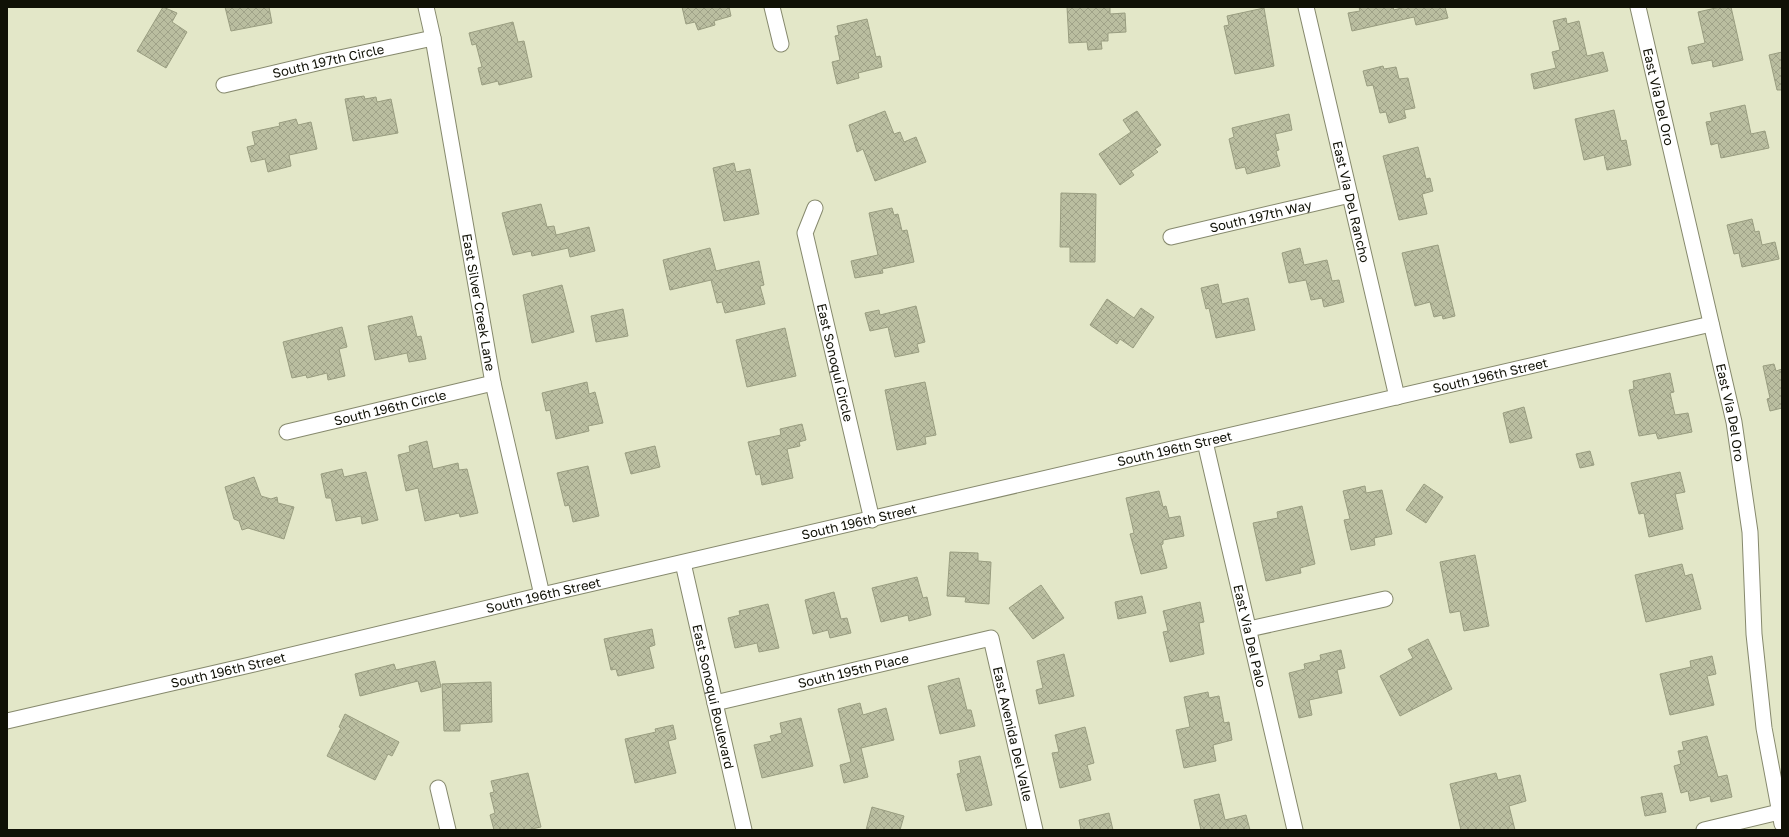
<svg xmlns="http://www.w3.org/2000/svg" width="1789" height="837" font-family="'Golos Text',sans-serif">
<defs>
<pattern id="building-cross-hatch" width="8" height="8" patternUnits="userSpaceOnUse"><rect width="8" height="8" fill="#babea0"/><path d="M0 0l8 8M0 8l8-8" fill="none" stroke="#9fa288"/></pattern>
</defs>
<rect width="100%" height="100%" fill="#e3e7c8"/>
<g fill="url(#building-cross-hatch)" stroke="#999d80">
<polygon points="163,7 177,13 172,22 187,32 166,68 137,51"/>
<polygon points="225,7 269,7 272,23 231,31"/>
<polygon points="682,7 729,7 731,16 714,21 715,25 698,30 695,22 686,24"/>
<polygon points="1067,7 1110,7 1110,14 1125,13 1126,32 1108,33 1108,41 1101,41 1102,49 1088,50 1087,42 1069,43"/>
<polygon points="1359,7 1393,7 1394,10 1405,7 1445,7 1448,18 1416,25 1414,17 1352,31 1348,13 1360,11"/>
<polygon points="1720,7 1731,7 1743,60 1713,67 1712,60 1692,64 1688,47 1705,43 1698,12"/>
<polygon points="1264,8 1274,66 1235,74 1224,26 1229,25 1227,16"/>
<polygon points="1566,18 1567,24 1579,21 1587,56 1603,52 1608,71 1534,89 1531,74 1556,68 1552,52 1560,50 1553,21"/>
<polygon points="867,19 876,57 880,56 882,67 858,73 859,78 837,84 832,62 840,60 835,36 839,35 837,26"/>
<polygon points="513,22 518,42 524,41 532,77 499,85 498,81 482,85 478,68 482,67 476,44 472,45 469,33"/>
<polygon points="1782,52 1782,90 1777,90 1769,55"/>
<polygon points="1383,66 1384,69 1396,67 1399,79 1408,78 1415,108 1404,110 1406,118 1389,123 1386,112 1380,113 1373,85 1367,86 1363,71"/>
<polygon points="364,96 365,99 376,97 377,102 391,99 398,133 353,141 345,99"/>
<polygon points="1745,105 1751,134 1765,131 1769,148 1721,158 1718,143 1711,145 1706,122 1712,121 1710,113"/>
<polygon points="1614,110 1621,141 1626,140 1631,165 1607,170 1604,155 1584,160 1575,119"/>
<polygon points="885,111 894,134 900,132 904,142 916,137 926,162 875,181 863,149 857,152 849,125"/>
<polygon points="1137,111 1161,145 1155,149 1158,152 1131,171 1134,175 1120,185 1099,154 1131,132 1123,120"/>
<polygon points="1289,114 1292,130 1275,134 1279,150 1276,151 1280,166 1247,174 1245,167 1236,169 1229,139 1234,137 1232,128"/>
<polygon points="296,119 298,125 311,122 317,149 289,155 291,166 268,172 265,159 251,162 247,147 255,145 252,132 280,126 279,123"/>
<polygon points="1418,147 1426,179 1430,178 1433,191 1422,194 1427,214 1399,220 1383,156"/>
<polygon points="734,163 736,172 750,169 759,214 724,221 713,168"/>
<polygon points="1061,193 1096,194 1095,262 1070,262 1070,247 1060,247"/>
<polygon points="541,204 547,227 554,226 556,235 589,227 595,251 570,257 568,248 532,256 531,251 513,255 502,213"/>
<polygon points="892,208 894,215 898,214 902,231 907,230 914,262 882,269 883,273 855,278 851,261 878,255 869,213"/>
<polygon points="1752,219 1755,232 1759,231 1762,245 1775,242 1779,259 1742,267 1739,253 1734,254 1727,225"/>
<polygon points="1438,245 1455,316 1443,319 1442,315 1434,317 1430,302 1415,306 1402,253"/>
<polygon points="710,248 716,271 759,261 764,285 760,286 765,304 725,313 722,302 717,303 711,280 670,290 663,260"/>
<polygon points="1300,248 1304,265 1327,260 1332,281 1339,280 1344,302 1324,307 1322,298 1311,300 1306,280 1289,283 1282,253"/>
<polygon points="1218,284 1222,304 1248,298 1255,330 1216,338 1209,308 1206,309 1201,288"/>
<polygon points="562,285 574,332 532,343 523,295"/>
<polygon points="1107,299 1134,318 1141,308 1154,317 1133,348 1120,339 1117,344 1090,325"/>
<polygon points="916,306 925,342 917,344 919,352 895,357 888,327 870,331 865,313 879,310 880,315"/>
<polygon points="623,309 628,336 596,342 591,316"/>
<polygon points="412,316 417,337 421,336 426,359 409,362 407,353 375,360 368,326"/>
<polygon points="342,327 347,347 339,349 345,376 328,380 327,373 307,378 306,375 292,378 283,342"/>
<polygon points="785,328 796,376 747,387 736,340"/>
<polygon points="1774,364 1776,371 1782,369 1782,408 1770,411 1767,399 1770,398 1763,366"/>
<polygon points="1670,373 1674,392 1670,393 1675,415 1688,413 1692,432 1658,439 1656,433 1639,436 1629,390 1634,389 1633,381"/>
<polygon points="587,382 589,394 595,392 603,423 588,426 589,431 556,439 550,410 546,411 542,393"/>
<polygon points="925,382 936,435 925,437 926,444 897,450 885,390"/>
<polygon points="1524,407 1532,438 1510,443 1503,413"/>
<polygon points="802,424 806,440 799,442 800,446 787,449 793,478 762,485 760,474 756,475 748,442 781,435 780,429"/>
<polygon points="427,441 433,469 458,463 459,470 467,469 478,513 460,517 459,513 425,521 418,488 406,491 398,455 410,452 409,446"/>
<polygon points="655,446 660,467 631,474 625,453"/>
<polygon points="1590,451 1594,465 1580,468 1576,454"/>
<polygon points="588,466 599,516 573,522 569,505 565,506 557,473"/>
<polygon points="342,469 344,477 366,472 378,520 362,524 361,516 336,521 331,498 326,498 321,474"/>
<polygon points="1680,472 1685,492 1675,494 1683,529 1649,537 1644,513 1639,514 1631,483"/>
<polygon points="254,477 261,496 271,499 277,497 278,503 294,507 284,539 248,528 242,530 239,521 234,519 225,487"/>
<polygon points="1424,484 1443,497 1426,523 1406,510"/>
<polygon points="1365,486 1366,493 1382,490 1392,534 1374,538 1375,545 1351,550 1344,520 1350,519 1343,491"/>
<polygon points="1159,491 1163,507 1166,506 1169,518 1180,516 1184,536 1163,540 1163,544 1161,545 1167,568 1141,574 1130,534 1134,533 1126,498"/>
<polygon points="1302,506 1315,564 1300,568 1301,573 1266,581 1253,523 1278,518 1277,512"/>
<polygon points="950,552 978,553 978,561 991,562 989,604 965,602 966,597 947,596"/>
<polygon points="1475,555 1489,626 1464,631 1460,611 1450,613 1440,562"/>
<polygon points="1682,564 1685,576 1692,574 1701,609 1646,622 1635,575"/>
<polygon points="917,577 923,598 927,597 931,615 909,621 908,615 881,622 872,588"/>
<polygon points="1041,585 1064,618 1033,639 1009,608"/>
<polygon points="834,592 841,619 847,618 851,633 830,638 828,630 813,634 805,600"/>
<polygon points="1142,596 1146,613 1118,619 1115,602"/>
<polygon points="1200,602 1204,622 1199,623 1204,654 1170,662 1163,632 1168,631 1163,611"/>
<polygon points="768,604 779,648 759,652 757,643 735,648 728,618 740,615 739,611"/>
<polygon points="652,629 655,645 649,647 654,668 618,676 616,669 611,670 604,639"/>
<polygon points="1428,639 1452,689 1400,716 1380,676 1413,658 1408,649"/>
<polygon points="1341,650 1345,668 1337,670 1342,693 1309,700 1312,715 1299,718 1289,673 1305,669 1304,664 1321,660 1320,655"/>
<polygon points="1064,654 1074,696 1039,704 1036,690 1043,688 1037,661"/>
<polygon points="1712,656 1716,674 1707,676 1714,705 1670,715 1660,674 1691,667 1690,661"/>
<polygon points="435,661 441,687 421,692 418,681 360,696 355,674 394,664 396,670"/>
<polygon points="959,678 967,710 971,710 975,726 940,734 928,686"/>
<polygon points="491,682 492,722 460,724 460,731 444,731 442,684"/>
<polygon points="1208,692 1209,698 1219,696 1224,723 1229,722 1232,740 1213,745 1216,761 1184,768 1176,730 1190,727 1184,697"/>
<polygon points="860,703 863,715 886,708 894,740 861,748 868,777 844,783 840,765 851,762 838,709"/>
<polygon points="345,714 399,742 392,756 388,754 375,780 327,756 341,728 339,727"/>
<polygon points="801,718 813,766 762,778 754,745 772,741 770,736 782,733 780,723"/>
<polygon points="673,725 676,739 668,741 676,773 635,783 625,739 656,732 655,729"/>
<polygon points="1085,727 1094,763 1087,765 1091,780 1060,788 1052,753 1059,752 1055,735"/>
<polygon points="1707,736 1718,777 1727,775 1732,797 1711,802 1710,796 1690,801 1688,791 1681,793 1674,766 1681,764 1678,751 1684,750 1682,742"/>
<polygon points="980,756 992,805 966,811 957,774 961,773 959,761"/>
<polygon points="528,773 541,827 527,830 494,830 490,815 495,813 490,793 494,792 491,781"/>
<polygon points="1496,773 1498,780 1520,775 1526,801 1509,806 1515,830 1461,830 1450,784"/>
<polygon points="1662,793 1666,812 1645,816 1641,797"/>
<polygon points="1219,794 1225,820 1246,815 1250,830 1201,830 1194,800"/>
<polygon points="872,807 904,816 900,830 866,830"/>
<polygon points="1109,813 1113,830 1081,830 1079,820"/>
</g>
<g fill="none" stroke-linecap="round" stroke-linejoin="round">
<defs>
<g id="street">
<path id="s1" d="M426,7L433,38L493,383L542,595"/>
<polyline points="772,7 781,44"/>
<path id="s2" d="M1306,7L1397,397"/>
<path id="s3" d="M1638,7L1734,422L1750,532L1754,634L1764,728L1782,824"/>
<path id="s4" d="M224,85L321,62L433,38"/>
<path id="s5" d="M815,208L805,233L872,520"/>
<path id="s6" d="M1171,237L1350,195"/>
<path id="s7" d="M287,432L493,383"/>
<path id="s8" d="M1205,442L1295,830"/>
<path id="s9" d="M683,563L744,830"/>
<polyline points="1249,629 1385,599"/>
<path id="s10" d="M715,703L991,638L1035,830"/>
<path id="s11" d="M7,721L250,665L542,595L1711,324"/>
<polyline points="438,788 448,830"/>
<polyline points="1704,830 1779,812"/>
</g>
</defs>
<use href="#street" stroke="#86896d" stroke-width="17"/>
<use href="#street" stroke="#fff" stroke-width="15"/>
</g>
<g text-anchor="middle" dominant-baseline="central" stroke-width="4" stroke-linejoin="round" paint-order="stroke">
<g font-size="13" fill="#101106" stroke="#e3e7c8">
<text stroke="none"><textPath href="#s4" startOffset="107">South 197th Circle</textPath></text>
<text stroke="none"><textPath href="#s3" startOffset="92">East Via Del Oro</textPath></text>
<text stroke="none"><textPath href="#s2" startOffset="200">East Via Del Rancho</textPath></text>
<text stroke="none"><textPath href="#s6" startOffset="92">South 197th Way</textPath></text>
<text stroke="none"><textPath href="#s1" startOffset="300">East Silver Creek Lane</textPath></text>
<text stroke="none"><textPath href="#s5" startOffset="160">East Sonoqui Circle</textPath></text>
<text stroke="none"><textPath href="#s11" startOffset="1523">South 196th Street</textPath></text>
<text stroke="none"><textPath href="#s7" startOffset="106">South 196th Circle</textPath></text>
<text stroke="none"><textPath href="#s3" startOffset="416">East Via Del Oro</textPath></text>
<text stroke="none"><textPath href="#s11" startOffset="1199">South 196th Street</textPath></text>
<text stroke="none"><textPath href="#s11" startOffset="875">South 196th Street</textPath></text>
<text stroke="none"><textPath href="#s11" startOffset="551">South 196th Street</textPath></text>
<text stroke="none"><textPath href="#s8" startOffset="199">East Via Del Palo</textPath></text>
<text stroke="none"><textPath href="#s11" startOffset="227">South 196th Street</textPath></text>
<text stroke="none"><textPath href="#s10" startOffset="142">South 195th Place</textPath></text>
<text stroke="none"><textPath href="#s9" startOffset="137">East Sonoqui Boulevard</textPath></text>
<text stroke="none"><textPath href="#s10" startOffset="382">East Avenida Del Valle</textPath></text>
</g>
</g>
<rect width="1789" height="837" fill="none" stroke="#101106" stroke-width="16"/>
</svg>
